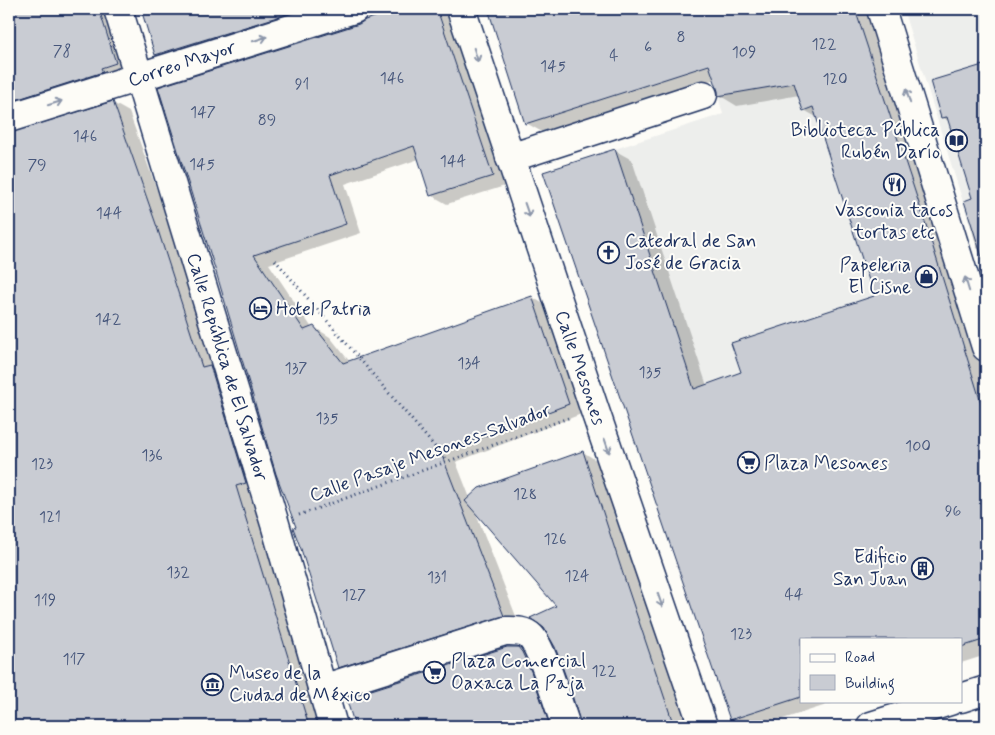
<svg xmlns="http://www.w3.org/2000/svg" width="995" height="735" font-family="Mynerve,sans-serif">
<rect width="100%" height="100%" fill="#fdfcf7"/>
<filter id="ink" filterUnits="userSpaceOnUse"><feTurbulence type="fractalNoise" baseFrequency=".02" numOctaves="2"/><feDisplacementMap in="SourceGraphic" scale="10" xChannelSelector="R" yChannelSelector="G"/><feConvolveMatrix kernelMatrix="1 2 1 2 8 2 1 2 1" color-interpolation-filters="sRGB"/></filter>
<g filter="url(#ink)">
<g fill="#edeeec">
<polygon points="903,9 986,9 986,276 925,80"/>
<polygon points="794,83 803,111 813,107 874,296 732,343 741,372 694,389 615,149 723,114 718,96"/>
</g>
<g fill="#0003">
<polygon points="9,9 112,9 132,72 10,125 10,133 11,134 113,103 129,112 174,238 215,369 322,726 9,726"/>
<polygon points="142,9 346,9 172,64 157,54"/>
<polygon points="370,9 449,9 508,185 447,204 431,195 419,159 345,184 361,233 269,264 312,328 314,327 330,337 350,362 532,297 547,306 584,413 456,462 470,498 583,452 599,462 687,726 582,726 558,607 475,511 519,624 354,676 339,667 298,527 160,88 359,25 367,20"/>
<polygon points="490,9 869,9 986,369 986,655 961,663 961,639 801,639 801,701 839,701 761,726 742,726 731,720 614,150 632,160 707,386 743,373 876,296 818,118 804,110 799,95 737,106 719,95 715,79 544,133 526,123"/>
<polygon points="986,65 986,267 980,250 977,248 970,221 972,220 973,199 950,122 942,117 931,81"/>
<polygon points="519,649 535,658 561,726 356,726 347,699"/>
</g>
<g fill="#c9ccd3" stroke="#1b2f5e">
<polygon points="9,9 99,9 116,63 101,68 103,72 9,102"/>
<polygon points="141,9 303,9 155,55"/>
<polygon points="400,9 437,9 493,176 430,196 414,146 330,175 346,224 254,255 304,330 314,326 343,363 532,296 569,404 441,453 504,616 338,668 301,549 293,528 296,527 276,474 216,272 158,87 359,24 365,20"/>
<polygon points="488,9 855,9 928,231 986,419 986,639 961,647 961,639 801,639 801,697 730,720 543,172 615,149 694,389 741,372 731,343 874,296 813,107 803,111 794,83 718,96 718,91 709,65 525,124"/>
<polygon points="986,64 986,256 982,257 964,201 972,198 947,117 941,118 930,81"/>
<polygon points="113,101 157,227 202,367 210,365 246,483 236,486 309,726 9,726 9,133"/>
<polygon points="583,451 624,577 674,726 581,726 570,688 555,647 544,628 530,618 556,606 465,501 479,488"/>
<polygon points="507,647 518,647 522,652 531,671 550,726 355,726 346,698"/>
</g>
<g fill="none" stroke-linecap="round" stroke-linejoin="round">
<defs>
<g id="minor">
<polyline points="118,9 275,524 333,726"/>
<polyline points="461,9 594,408 703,726"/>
<polyline points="881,9 986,347"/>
<polyline points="9,118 354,9"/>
<polyline points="510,158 703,95"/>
<path d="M322,689L505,631C514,631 524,630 531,637C543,649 559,708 566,726"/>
</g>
<g id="major">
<polyline points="961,698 986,690"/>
<polyline points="871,726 950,701"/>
</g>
</defs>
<use href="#minor" stroke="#1b2f5e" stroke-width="31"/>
<use href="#major" stroke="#1b2f5e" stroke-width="31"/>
<g stroke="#1b2f5e" stroke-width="3" stroke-dasharray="1 4" stroke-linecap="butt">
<polyline points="275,260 447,461"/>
<polyline points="299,515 571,417"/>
</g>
<use href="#minor" stroke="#fdfcf7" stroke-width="28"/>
<use href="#major" stroke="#fdfcf7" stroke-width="28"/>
</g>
<defs><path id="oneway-shaft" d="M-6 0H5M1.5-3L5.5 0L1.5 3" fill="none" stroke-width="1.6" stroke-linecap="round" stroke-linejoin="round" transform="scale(1.25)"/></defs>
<g stroke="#8c96aa">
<use href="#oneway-shaft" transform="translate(260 39) rotate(-18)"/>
<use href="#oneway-shaft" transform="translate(476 55) rotate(72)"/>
<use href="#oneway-shaft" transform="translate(908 96) rotate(-107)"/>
<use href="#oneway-shaft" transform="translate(55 103) rotate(-17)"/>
<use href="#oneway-shaft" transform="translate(527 210) rotate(71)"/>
<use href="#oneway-shaft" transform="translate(967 284) rotate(-107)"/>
<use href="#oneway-shaft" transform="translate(607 446) rotate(71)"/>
<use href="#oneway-shaft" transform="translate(660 600) rotate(71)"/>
</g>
</g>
<defs>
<symbol id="library-ring" viewBox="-11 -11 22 22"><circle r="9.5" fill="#fdfcf7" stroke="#1b2f5e" stroke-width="1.5"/><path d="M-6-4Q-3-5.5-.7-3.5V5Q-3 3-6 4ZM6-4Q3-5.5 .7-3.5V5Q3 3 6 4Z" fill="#1b2f5e"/></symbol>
<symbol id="restaurant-ring" viewBox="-11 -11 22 22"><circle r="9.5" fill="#fdfcf7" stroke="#1b2f5e" stroke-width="1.5"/><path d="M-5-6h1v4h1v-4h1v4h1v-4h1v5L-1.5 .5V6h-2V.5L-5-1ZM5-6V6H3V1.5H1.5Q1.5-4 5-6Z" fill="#1b2f5e"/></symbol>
<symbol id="church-ring" viewBox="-11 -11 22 22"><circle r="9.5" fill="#fdfcf7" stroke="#1b2f5e" stroke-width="1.5"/><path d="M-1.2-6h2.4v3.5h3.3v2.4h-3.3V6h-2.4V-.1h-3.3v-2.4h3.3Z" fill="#1b2f5e"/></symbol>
<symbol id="shop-ring" viewBox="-11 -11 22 22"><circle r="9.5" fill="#fdfcf7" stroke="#1b2f5e" stroke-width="1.5"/><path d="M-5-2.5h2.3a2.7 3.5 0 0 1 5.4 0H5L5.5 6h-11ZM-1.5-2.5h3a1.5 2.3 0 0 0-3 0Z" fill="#1b2f5e"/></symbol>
<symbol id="hotel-ring" viewBox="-11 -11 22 22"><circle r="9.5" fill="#fdfcf7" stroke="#1b2f5e" stroke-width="1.5"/><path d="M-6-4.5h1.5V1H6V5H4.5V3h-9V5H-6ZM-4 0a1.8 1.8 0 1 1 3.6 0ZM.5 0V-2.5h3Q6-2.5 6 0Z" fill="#1b2f5e"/></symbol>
<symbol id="supermarket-ring" viewBox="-11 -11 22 22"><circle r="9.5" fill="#fdfcf7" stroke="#1b2f5e" stroke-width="1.5"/><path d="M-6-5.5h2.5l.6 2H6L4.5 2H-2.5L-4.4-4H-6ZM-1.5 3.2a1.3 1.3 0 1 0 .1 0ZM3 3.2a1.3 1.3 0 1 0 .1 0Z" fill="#1b2f5e"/></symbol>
<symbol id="building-ring" viewBox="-11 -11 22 22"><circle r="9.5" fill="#fdfcf7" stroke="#1b2f5e" stroke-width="1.5"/><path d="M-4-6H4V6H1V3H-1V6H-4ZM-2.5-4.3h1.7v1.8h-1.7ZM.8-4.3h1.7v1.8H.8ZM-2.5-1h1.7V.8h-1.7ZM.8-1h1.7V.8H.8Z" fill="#1b2f5e"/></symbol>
<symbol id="museum-ring" viewBox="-11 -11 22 22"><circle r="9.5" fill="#fdfcf7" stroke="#1b2f5e" stroke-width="1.5"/><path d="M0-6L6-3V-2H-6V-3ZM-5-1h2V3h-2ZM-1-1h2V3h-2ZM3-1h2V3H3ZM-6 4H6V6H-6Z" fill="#1b2f5e"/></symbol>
</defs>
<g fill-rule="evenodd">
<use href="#library-ring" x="944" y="128" width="25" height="25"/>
<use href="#restaurant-ring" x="882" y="172" width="25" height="25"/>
<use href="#church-ring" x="596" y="240" width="25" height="25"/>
<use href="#shop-ring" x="914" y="264" width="25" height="25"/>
<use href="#hotel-ring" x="248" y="296" width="25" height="25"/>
<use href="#supermarket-ring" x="736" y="450" width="25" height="25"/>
<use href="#building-ring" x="910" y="556" width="25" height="25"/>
<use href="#supermarket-ring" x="422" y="660" width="25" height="25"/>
<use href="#museum-ring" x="200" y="672" width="25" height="25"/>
</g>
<g text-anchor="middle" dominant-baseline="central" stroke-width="4" stroke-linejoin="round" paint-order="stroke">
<g font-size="16" fill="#46567b">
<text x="681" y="37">8</text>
<text x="824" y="44">122</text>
<text x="648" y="47">6</text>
<text x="62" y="51">78</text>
<text x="744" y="52">109</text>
<text x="614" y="55">4</text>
<text x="553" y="66">145</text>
<text x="392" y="78">146</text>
<text x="835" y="79">120</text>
<text x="302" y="84">91</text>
<text x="203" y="112">147</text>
<text x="267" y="120">89</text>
<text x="85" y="136">146</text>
<text x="453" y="161">144</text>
<text x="202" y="164">145</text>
<text x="37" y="165">79</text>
<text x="109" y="213">144</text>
<text x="108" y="319">142</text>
<text x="469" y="363">134</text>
<text x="296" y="368">137</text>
<text x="650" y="372">135</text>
<text x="327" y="418">135</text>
<text x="918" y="446">100</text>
<text x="152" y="455">136</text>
<text x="42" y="464">123</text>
<text x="525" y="494">128</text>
<text x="953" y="511">96</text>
<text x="50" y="517">121</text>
<text x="555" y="539">126</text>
<text x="178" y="572">132</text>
<text x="577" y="576">124</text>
<text x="437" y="577">131</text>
<text x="794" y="594">44</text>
<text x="354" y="595">127</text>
<text x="45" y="600">119</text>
<text x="741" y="634">123</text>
<text x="74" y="659">117</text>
<text x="604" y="671">122</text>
</g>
<g font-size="19" fill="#1b2f5e" stroke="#fdfcf7">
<text transform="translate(182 64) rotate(-18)">Correo Mayor</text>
<text transform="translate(227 367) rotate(73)">Calle República de El Salvador</text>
<text transform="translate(580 368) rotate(71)">Calle Mesones</text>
<text transform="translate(430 453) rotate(-20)">Calle Pasaje Mesones-Salvador</text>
</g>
<g font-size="19" fill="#1b2f5e" stroke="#fdfcf7" text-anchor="start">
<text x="940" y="130" text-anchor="end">Biblioteca Pública<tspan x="940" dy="22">Rubén Darío</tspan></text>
<text x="894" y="210" text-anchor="middle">Vasconia tacos<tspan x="894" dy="22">tortas etc</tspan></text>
<text x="625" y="241">Catedral de San<tspan x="625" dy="22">José de Gracia</tspan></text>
<text x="911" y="265" text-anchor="end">Papeleria<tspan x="911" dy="22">El Cisne</tspan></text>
<text x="276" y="309">Hotel Patria</text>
<text x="764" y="463">Plaza Mesones</text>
<text x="907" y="557" text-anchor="end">Edificio<tspan x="907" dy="22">San Juan</tspan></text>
<text x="451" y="661">Plaza Comercial<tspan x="451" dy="22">Oaxaca La Paja</tspan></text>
<text x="229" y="673">Museo de la<tspan x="229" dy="22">Ciudad de México</tspan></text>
</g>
</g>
<rect width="995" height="735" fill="none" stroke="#fdfcf7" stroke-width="30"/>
<rect x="15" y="15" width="965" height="705" fill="none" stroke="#1b2f5e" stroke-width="2" filter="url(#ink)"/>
<rect x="800" y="638" width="162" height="65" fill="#fdfcf7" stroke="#a3aaba"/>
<rect x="810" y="654" width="25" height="8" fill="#fdfcf7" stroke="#a3aaba"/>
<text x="845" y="662" font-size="15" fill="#1b2f5e">Road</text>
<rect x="810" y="675" width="25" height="15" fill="#c9ccd3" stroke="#a3aaba"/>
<text x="845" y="688" font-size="15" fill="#1b2f5e">Building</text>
</svg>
